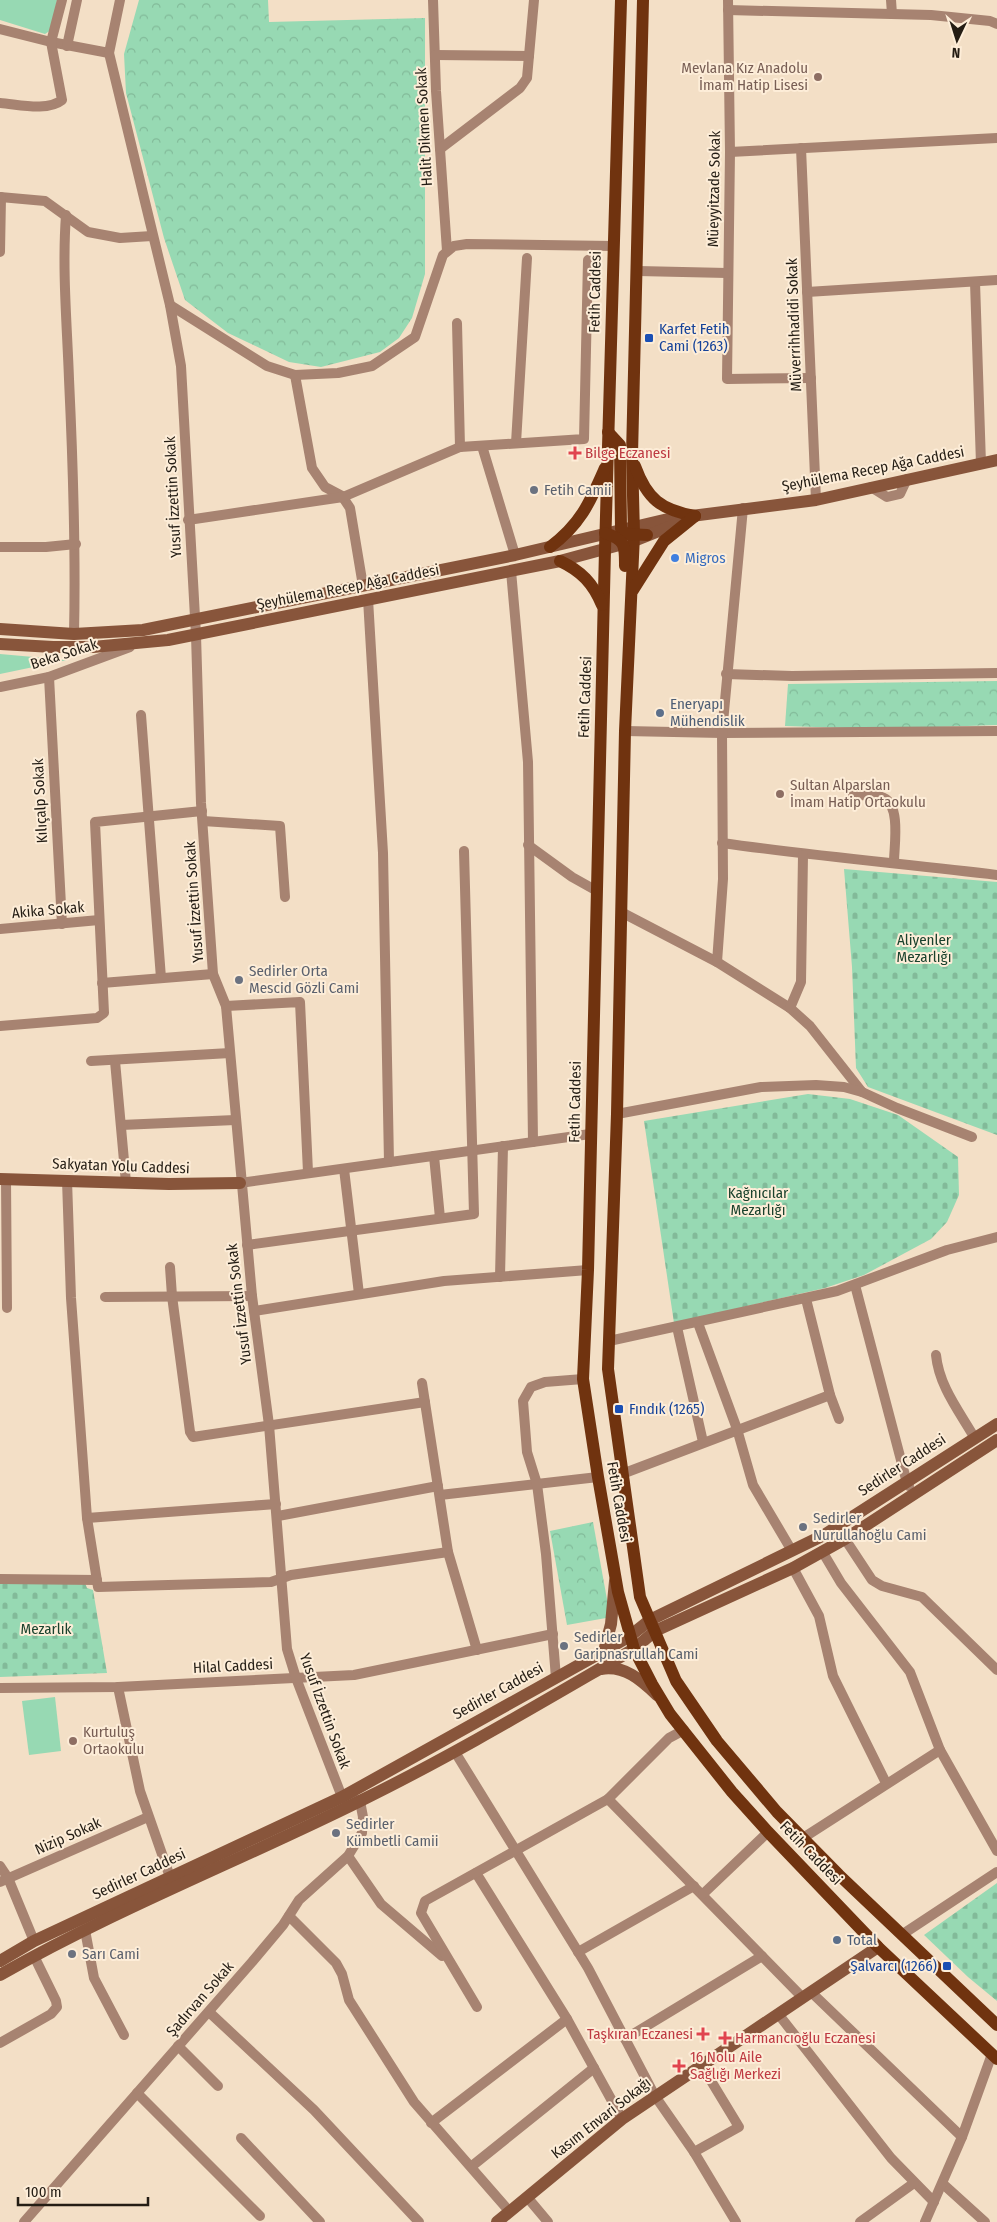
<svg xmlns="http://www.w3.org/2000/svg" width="997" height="2222" font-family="'Fira Sans Condensed',sans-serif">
<defs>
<pattern id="cemetery-stones" width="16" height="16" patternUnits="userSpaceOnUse" patternTransform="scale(1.25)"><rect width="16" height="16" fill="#97d9b3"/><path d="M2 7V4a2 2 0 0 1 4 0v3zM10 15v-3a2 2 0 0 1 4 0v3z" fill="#82ba99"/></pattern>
<pattern id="park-crowns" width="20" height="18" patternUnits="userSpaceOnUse" patternTransform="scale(1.25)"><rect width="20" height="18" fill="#97d9b3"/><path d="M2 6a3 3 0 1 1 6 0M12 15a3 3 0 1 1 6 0" fill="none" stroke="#82ba99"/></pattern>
</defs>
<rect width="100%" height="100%" fill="#f3dfc6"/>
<g fill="#97d9b3">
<polygon points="0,0 57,0 51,30 45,34 0,20"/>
<polygon points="0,654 67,660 0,674"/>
<polygon points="55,1697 61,1751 29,1755 22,1701"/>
</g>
<g fill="url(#cemetery-stones)">
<polygon points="844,869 997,882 997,1135 868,1087 856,1068 852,967"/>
<polygon points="808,1094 850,1099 898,1115 958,1157 959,1195 947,1222 931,1239 864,1275 825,1288 674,1323 644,1121"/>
<polygon points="0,1583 85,1583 87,1588 93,1590 107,1673 0,1677"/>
<polygon points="997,1883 997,2001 968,1977 924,1935"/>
</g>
<g fill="url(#park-crowns)">
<polygon points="139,0 268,0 269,22 425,18 425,274 412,318 399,338 380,352 321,367 289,362 228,333 185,300 164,238 126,93 124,54"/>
<polygon points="997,681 997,725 877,729 785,726 788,684"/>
<polygon points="593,1522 608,1605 606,1618 567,1625 550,1531"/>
</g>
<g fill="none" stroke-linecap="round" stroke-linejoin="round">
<g stroke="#a78371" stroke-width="10">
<polyline points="433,0 436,91 447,251"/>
<polyline points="728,0 730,152 727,379 811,378"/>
<polyline points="891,0 892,14"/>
<polyline points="728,10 931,15 990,21 997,24"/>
<polyline points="0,29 51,42 109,53"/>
<polyline points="67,46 77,0"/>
<polyline points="435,55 529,56"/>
<path d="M0,103C17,104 47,112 62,100L51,42L62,0"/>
<polyline points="801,148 816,500"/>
<polyline points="440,149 520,88 527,78 534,0"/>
<polyline points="730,152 997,138"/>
<polyline points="0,197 45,201 88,232 120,238 152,236"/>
<path d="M66,215C62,269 67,324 69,379C73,464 76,549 74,634"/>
<polyline points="0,252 1,197"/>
<polyline points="638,271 727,273"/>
<polyline points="975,282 981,464"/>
<polyline points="807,292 997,280"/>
<polyline points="170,305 267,366 295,375 338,373 372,366 415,337 443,255 454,246 467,244 613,246"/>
<polyline points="457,323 460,447"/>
<polyline points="295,375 312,468 325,487 342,496 350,508 363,586"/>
<polyline points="516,443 527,258"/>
<polyline points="482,446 515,555"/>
<polyline points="871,487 887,497 900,494 907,479"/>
<polyline points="188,520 343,497 460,447 584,439 588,260"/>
<polyline points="0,547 46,547 76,544"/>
<polyline points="511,571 528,762 533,1142"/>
<polyline points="368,599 383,853 389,1162"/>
<polyline points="726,674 792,676 997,673"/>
<polyline points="49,677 62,924"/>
<polyline points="0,687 49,677 130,647"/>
<polyline points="141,715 161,978"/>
<polyline points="625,731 722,733 997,731"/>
<path d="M853,795C862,796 876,794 884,798C901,806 894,847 894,862"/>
<polyline points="203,821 280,826 285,897"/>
<path d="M722,843C814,856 905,864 997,875"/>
<polyline points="528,845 572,877 597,891"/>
<polyline points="621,912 717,962 790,1008 810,1026 862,1092"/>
<polyline points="0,929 99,920"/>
<polyline points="717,962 723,879 722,733 743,508"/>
<polyline points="102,983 213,974"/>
<polyline points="226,1006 300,1002 308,1172"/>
<polyline points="790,1008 801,982 803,855"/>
<polyline points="0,1026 97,1018 104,1013 95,822 202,811"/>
<polyline points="91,1061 230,1053"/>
<polyline points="115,1061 126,1183"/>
<polyline points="617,1114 761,1087 816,1085 844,1087 862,1092 897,1108 972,1137"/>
<polyline points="121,1125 235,1120"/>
<polyline points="434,1156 440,1218"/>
<polyline points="344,1169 359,1294"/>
<polyline points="6,1179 7,1308"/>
<polyline points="67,1180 71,1298 87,1518 98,1587 271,1582 291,1575 448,1552"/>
<polyline points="240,1183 590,1134"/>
<polyline points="247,1245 474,1214 464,851"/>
<polyline points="170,1267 172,1296 190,1432 193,1437 425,1402"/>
<polyline points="500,1277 503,1146"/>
<polyline points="855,1285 907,1483 909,1486"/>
<polyline points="105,1297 252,1296"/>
<polyline points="806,1299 830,1395 839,1419"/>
<polyline points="254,1311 444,1281 588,1270"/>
<polyline points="698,1323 737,1429 753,1485 792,1551"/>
<polyline points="677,1327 703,1442"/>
<polyline points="609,1341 837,1291 947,1250 997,1237"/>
<path d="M936,1355C939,1386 959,1411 974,1437"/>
<polyline points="422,1383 448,1552 477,1650"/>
<polyline points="622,1474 830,1395"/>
<polyline points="440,1495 598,1477"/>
<polyline points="278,1516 438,1486"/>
<polyline points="87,1518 276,1504"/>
<polyline points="845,1539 872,1580 882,1586 922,1597 997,1670"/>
<polyline points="822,1551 841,1583 910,1672 940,1750 997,1851"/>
<polyline points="793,1568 819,1616 833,1676 886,1783"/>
<polyline points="0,1579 97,1580"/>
<polyline points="556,1678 546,1554 537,1484 527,1452 523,1401 531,1387 545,1382 583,1379"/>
<polyline points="118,1687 140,1791 170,1877"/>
<polyline points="0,1688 118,1687 354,1675 553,1634"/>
<polyline points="455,1752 588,1968 655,2096 694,2152 736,2222"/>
<polyline points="608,1799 803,1998"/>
<polyline points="803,1838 940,1750"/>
<polyline points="348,1856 381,1904 442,1956"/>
<polyline points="0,1866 8,1878 34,1941"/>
<polyline points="476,1873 567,2019 622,2119"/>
<polyline points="0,1882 148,1817"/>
<polyline points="703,1894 768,1832"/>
<polyline points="289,1916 336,1963 342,1974 349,2000 414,2102 509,2211"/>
<polyline points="85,1930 94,1978 124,2035"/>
<polyline points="903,1934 997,1872"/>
<polyline points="578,1952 694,1886"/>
<polyline points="811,1992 962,2137"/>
<polyline points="477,2007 421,1913 425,1901 608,1799 669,1738 684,1730"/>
<polyline points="209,2012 314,2110 419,2222"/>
<polyline points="779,2015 891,2158 934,2202"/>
<polyline points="625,2039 762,1956"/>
<polyline points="0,2043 51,2014 57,2007 56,2001 34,1956"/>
<polyline points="178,2046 218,2086"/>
<polyline points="137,2093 260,2216"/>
<polyline points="431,2123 567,2019"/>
<polyline points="241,2138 320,2222"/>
<polyline points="694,2152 739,2127 702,2066"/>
<polyline points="472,2166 594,2068"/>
<polyline points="943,2184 985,2222"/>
<polyline points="527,2197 548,2222"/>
<polyline points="24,2222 252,1962 283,1925 299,1900 348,1856 362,1833 363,1817 360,1801 342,1797 296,1678 287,1649 269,1425 252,1296 226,1006 213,974 201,803 196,635 181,366 170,305 109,53 120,0"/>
<polyline points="860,2222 914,2183"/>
<polyline points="925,2222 962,2137 992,2054"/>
</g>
<g stroke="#88553b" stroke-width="12">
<polyline points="0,629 74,634 143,630 515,555 668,519 816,500 997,460"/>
<polyline points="0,644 53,647 93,647 168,640 560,561 634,541 679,523"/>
<polyline points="0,1179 169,1184 240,1183"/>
<polyline points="604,1651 611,1624 615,1581"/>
<path d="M601,1669C625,1665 641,1680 657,1695"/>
<polyline points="0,1961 34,1941 342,1797 604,1651 630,1636 650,1620 824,1535 997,1424"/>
<path d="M0,1975C116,1909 241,1860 360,1801C454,1755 544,1701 634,1649L655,1631L793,1568L845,1539L997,1440"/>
<polyline points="497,2222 622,2119 878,1947"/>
</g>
<g stroke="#70330f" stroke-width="12">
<polyline points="621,0 605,550 588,1270 583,1379 598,1477 618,1592 634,1649 652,1684 670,1714 732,1792 768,1832 878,1947 997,2059"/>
<polyline points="643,0 632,455 634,535 625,731 617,1114 608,1369 640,1597 676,1681 717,1741 777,1812 839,1875 997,2025"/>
<polyline points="608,432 620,445 621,529 626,534 647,535"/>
<path d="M635,466C647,499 661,510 695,516"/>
<path d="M605,533C626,540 625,546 625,566"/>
<path d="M550,547C581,524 590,502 605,468"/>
<path d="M560,561C581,571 593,583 602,605"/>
<polyline points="633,590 664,541 695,516"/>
</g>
</g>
<g fill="#8d6e63" stroke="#fdedd8" stroke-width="2">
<circle cx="818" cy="77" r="5"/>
<circle cx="780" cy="794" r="5"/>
<circle cx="73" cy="1741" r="5"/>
</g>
<g fill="#1a4fb4" stroke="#fdedd8" stroke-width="2">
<rect x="644" y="333" width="10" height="10" rx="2.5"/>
<rect x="614" y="1404" width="10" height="10" rx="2.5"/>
<rect x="942" y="1961" width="10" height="10" rx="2.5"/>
</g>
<g fill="#e0444e" stroke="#fdedd8" stroke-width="2">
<path d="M572.5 445.5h5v5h5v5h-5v5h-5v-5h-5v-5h5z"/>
<path d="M700.5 2026.5h5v5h5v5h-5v5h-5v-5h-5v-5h5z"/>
<path d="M722.5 2030.5h5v5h5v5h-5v5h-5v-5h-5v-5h5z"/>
<path d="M676.5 2058.5h5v5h5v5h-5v5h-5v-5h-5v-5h5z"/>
</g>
<g fill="#6b7280" stroke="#fdedd8" stroke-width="2">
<circle cx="534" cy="490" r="5"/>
<circle cx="239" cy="980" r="5"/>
<circle cx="803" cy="1527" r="5"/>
<circle cx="564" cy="1646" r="5"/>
<circle cx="336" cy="1833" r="5"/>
<circle cx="72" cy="1954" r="5"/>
</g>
<circle fill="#3f7fe0" stroke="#fdedd8" stroke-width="2" cx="675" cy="558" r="5"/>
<g fill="#5c6f8a" stroke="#fdedd8" stroke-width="2">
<circle cx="660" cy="713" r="5"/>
<circle cx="837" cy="1940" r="5"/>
</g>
<g text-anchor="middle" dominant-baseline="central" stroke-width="4" stroke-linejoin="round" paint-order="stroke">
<g font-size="15" fill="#785e54" stroke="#fdedd8" text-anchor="start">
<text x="808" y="68" text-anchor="end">Mevlana Kız Anadolu<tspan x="808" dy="17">İmam Hatip Lisesi</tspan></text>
<text x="790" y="785">Sultan Alparslan<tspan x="790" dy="17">İmam Hatip Ortaokulu</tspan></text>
<text x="83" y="1732">Kurtuluş<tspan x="83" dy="17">Ortaokulu</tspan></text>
</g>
<g font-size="15" fill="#241d14" stroke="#fdedd8">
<text transform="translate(424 127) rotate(-93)">Halit Dikmen Sokak</text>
<text transform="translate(714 189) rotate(-89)">Müeyyitzade Sokak</text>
<text transform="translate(595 292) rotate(-89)">Fetih Caddesi</text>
<text transform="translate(794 325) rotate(-92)">Müverrihhadidi Sokak</text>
<text transform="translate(873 469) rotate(-11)">Şeyhülema Recep Ağa Caddesi</text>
<text transform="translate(173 497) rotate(-93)">Yusuf İzzettin Sokak</text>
<text transform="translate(348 587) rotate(-11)">Şeyhülema Recep Ağa Caddesi</text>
<text transform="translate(64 654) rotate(-18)">Beka Sokak</text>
<text transform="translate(585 697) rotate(-88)">Fetih Caddesi</text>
<text transform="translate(40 801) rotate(-93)">Kılıçalp Sokak</text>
<text transform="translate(194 902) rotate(-94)">Yusuf İzzettin Sokak</text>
<text transform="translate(48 910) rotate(-5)">Akika Sokak</text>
<text transform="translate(575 1102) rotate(-89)">Fetih Caddesi</text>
<text transform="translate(121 1166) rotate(2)">Sakyatan Yolu Caddesi</text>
<text transform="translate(239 1304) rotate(-97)">Yusuf İzzettin Sokak</text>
<text transform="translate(902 1465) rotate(-33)">Sedirler Caddesi</text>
<text transform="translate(619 1502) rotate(80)">Fetih Caddesi</text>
<text transform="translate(233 1666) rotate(-3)">Hilal Caddesi</text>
<text transform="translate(498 1691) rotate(-29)">Sedirler Caddesi</text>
<text transform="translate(325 1711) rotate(70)">Yusuf İzzettin Sokak</text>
<text transform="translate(68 1836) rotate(-24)">Nizip Sokak</text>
<text transform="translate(811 1853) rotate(46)">Fetih Caddesi</text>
<text transform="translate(139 1874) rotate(-25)">Sedirler Caddesi</text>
<text transform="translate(200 1999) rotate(-49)">Şadırvan Sokak</text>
<text transform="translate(601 2118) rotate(-38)">Kasım Envari Sokağı</text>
</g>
<g font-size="15" fill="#164399" stroke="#fdedd8" text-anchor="start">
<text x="659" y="329">Karfet Fetih<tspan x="659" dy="17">Cami (1263)</tspan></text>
<text x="629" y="1409">Fındık (1265)</text>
<text x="937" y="1966" text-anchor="end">Şalvarcı (1266)</text>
</g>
<g font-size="15" fill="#be3a42" stroke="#fdedd8" text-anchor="start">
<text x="585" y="453">Bilge Eczanesi</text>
<text x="693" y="2034" text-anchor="end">Taşkıran Eczanesi</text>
<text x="735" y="2038">Harmancıoğlu Eczanesi</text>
<text x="690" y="2057">16 Nolu Aile<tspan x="690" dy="17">Sağlığı Merkezi</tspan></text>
</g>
<g font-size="15" fill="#5b616d" stroke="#fdedd8" text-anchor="start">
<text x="544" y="490">Fetih Camii</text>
<text x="249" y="971">Sedirler Orta<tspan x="249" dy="17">Mescid Gözli Cami</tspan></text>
<text x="813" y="1518">Sedirler<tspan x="813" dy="17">Nurullahoğlu Cami</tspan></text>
<text x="574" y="1637">Sedirler<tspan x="574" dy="17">Garipnasrullah Cami</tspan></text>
<text x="346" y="1824">Sedirler<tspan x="346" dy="17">Kümbetli Camii</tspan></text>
<text x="82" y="1954">Sarı Cami</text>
</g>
<g font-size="15" fill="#366cbe" stroke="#fdedd8" text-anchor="start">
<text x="685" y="558">Migros</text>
</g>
<g font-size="15" fill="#4e5e75" stroke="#fdedd8" text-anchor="start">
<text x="670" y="704">Eneryapı<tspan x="670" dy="17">Mühendislik</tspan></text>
<text x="847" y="1940">Total</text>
</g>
<g font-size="15" fill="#1a422d" stroke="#fdedd8">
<text x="924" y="940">Aliyenler<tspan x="924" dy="17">Mezarlığı</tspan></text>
<text x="758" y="1193">Kağnıcılar<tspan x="758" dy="17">Mezarlığı</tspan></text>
<text x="46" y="1629">Mezarlık</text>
</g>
</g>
<g transform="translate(957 40) rotate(184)" stroke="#fdedd8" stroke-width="4" paint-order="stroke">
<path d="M0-4L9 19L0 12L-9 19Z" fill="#241d14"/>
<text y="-8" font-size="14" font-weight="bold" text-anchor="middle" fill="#241d14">N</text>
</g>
<path d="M18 2197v8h130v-8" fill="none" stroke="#241d14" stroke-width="2.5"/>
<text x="25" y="2197" font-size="15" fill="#241d14" stroke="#fdedd8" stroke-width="4" paint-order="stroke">100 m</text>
</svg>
